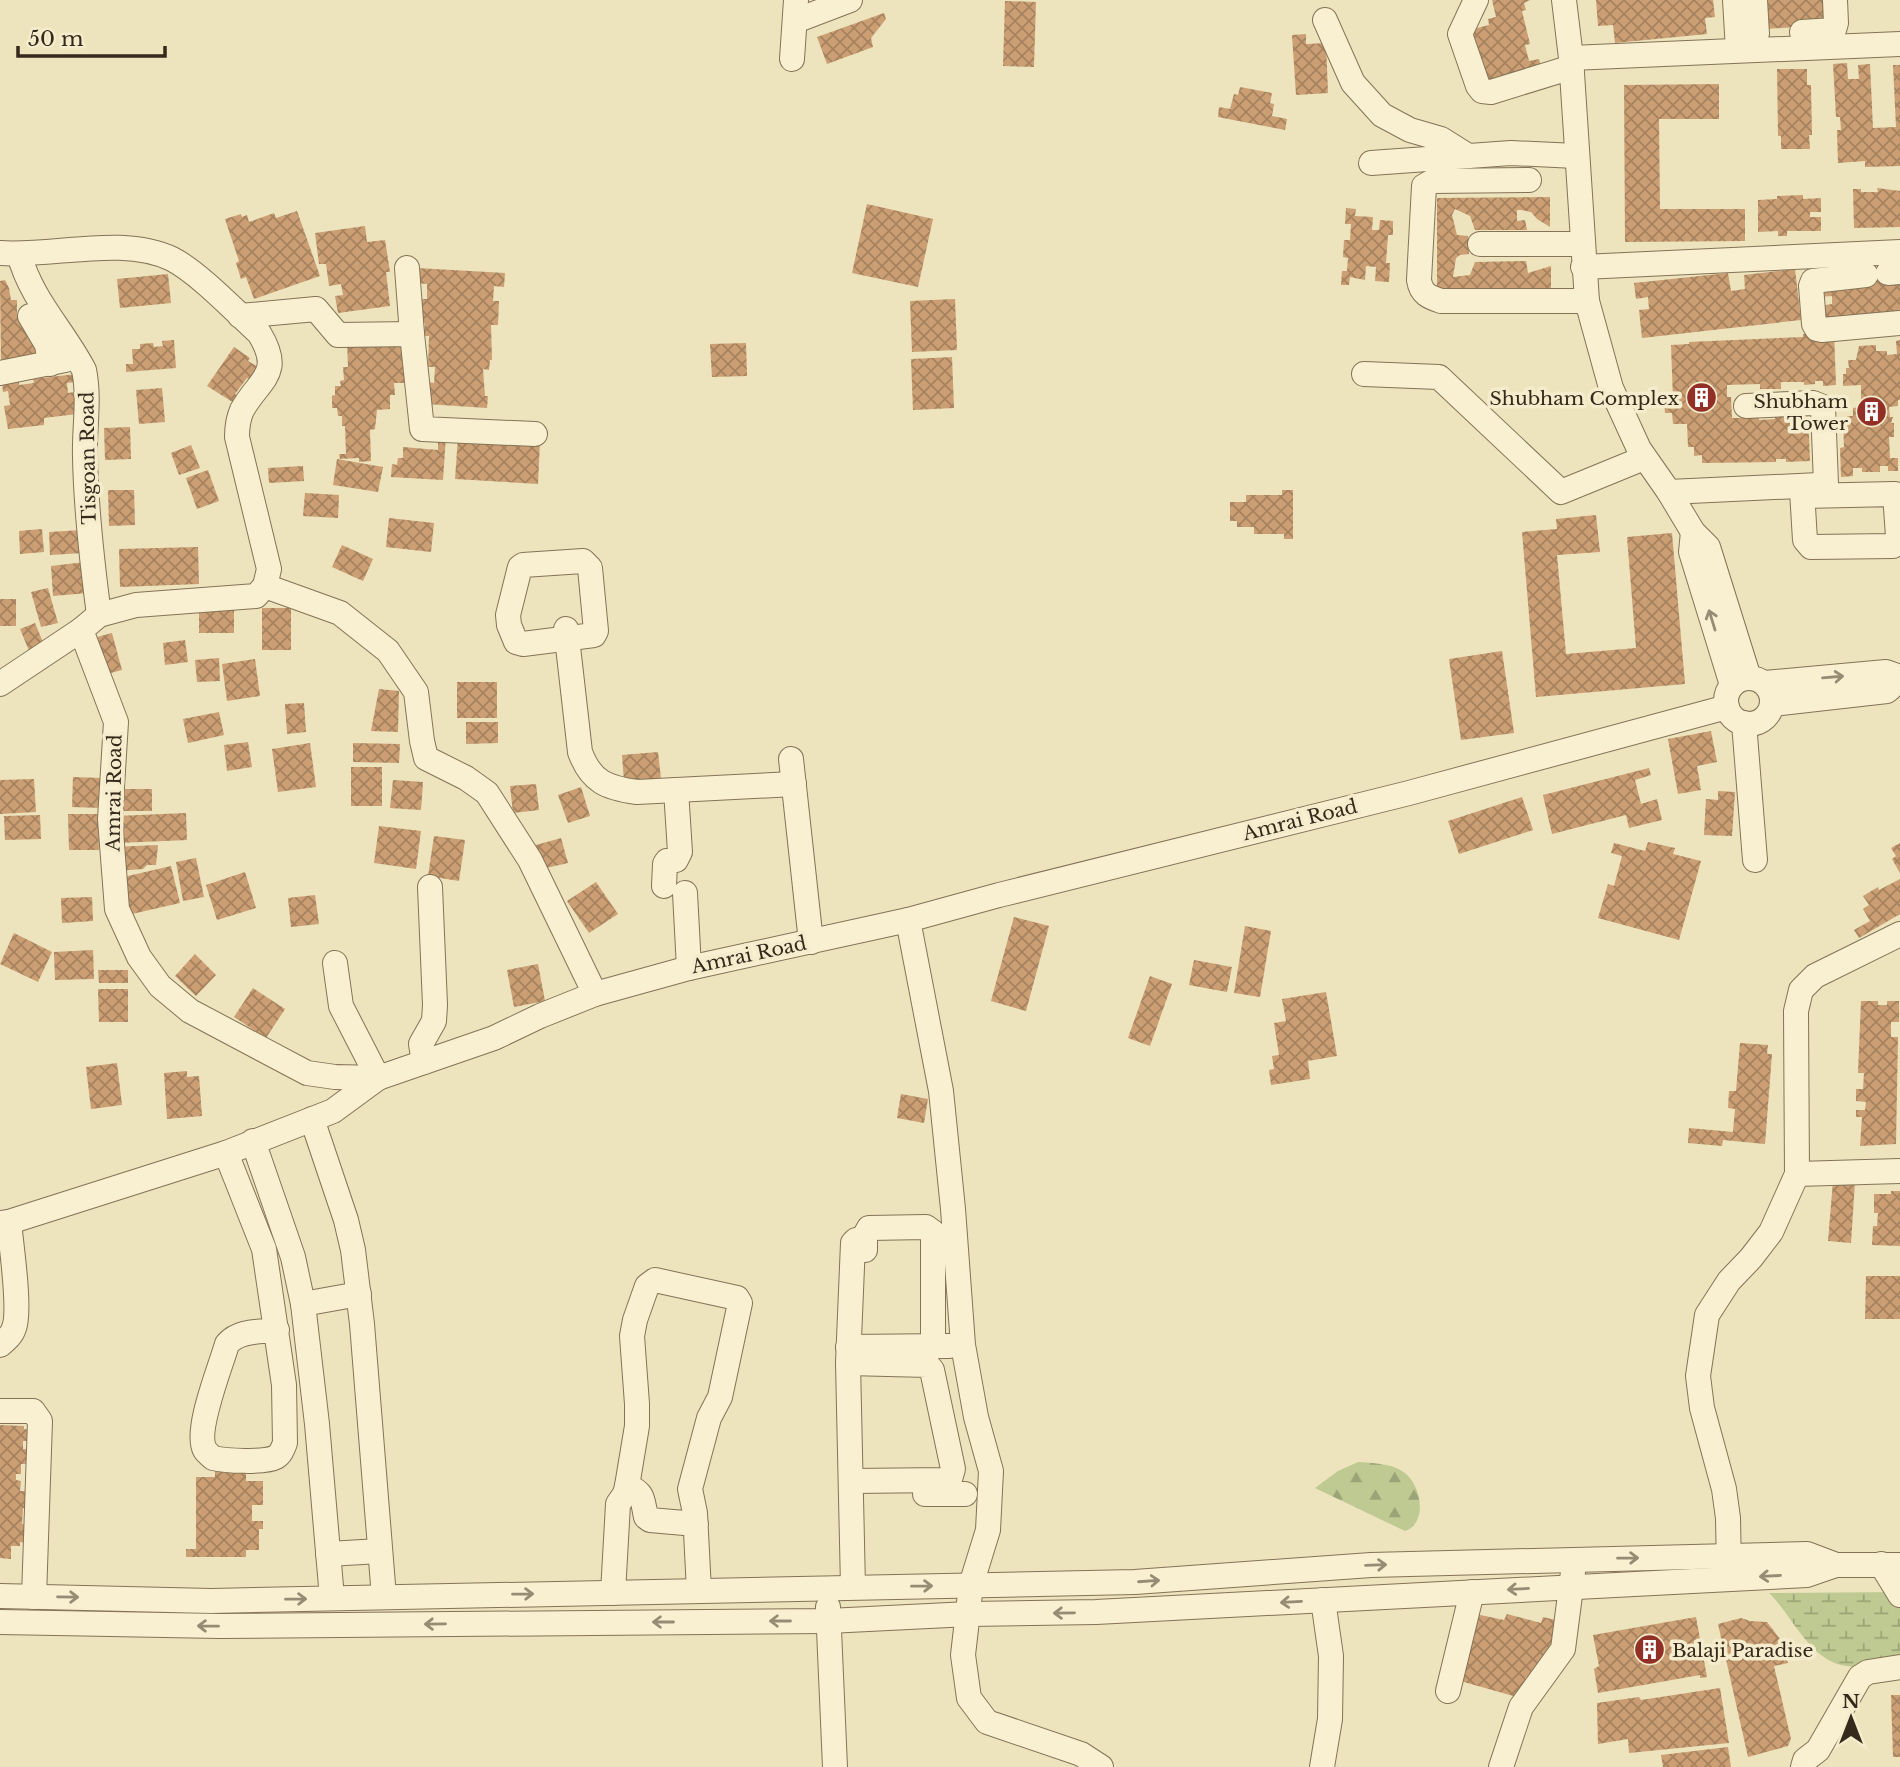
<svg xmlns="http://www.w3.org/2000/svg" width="1900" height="1767" font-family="'Libre Baskerville',serif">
<defs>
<pattern id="forest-firs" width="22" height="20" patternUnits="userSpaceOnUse" patternTransform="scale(1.75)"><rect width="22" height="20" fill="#beca92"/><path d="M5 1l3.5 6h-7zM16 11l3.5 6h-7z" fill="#9ba476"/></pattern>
<pattern id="wetland-marsh" width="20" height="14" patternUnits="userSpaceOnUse" patternTransform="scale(1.75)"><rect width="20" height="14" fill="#beca92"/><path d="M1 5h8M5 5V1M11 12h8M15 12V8" fill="none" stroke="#9ba476"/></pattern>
<pattern id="building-cross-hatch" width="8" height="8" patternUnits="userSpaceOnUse" patternTransform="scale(1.75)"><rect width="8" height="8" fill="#cb9f73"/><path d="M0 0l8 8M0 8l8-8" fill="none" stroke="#a6825e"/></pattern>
</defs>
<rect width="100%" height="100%" fill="#ede3bd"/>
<path fill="url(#forest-firs)" d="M1358,1462C1372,1463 1389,1463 1402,1471C1421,1482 1429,1523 1405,1531L1315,1488L1338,1471Z"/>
<path fill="url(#wetland-marsh)" d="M1900,1592V1663C1883,1665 1863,1669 1846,1666C1809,1660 1793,1616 1769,1593Z"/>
<g fill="url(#building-cross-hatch)">
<polygon points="1492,0 1530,0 1524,3 1526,10 1522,11 1530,44 1525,45 1529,61 1539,59 1543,73 1484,88 1469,30 1489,25 1488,19 1496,17"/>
<polygon points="1596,0 1713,0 1715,17 1705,18 1707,34 1615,43 1613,25 1598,26"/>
<polygon points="1762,0 1829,0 1831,25 1764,29"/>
<polygon points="1005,1 1036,2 1034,67 1003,66"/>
<polygon points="884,13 886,19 871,38 873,47 827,64 817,37"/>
<polygon points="1306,34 1306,44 1326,43 1328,93 1296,95 1292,35"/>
<polygon points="1847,63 1848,79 1859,79 1858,65 1870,64 1873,128 1896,127 1893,65 1900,65 1900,166 1865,167 1865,161 1838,163 1837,130 1841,130 1840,117 1836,117 1833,64"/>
<polygon points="1777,69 1807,69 1807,85 1811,85 1812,135 1809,135 1810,149 1781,149 1781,136 1778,136"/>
<polygon points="1719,84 1719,119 1659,119 1660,209 1745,209 1745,241 1625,242 1624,85"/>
<polygon points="1240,87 1272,93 1270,103 1274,104 1272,116 1287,119 1285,130 1218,117 1219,107 1230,109 1234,94 1238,95"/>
<polygon points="1877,188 1900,191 1900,227 1854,228 1853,189 1861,189 1861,192 1878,192"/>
<polygon points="1803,195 1803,199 1821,198 1821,212 1810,212 1810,217 1821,217 1821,231 1787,231 1787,236 1778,236 1778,231 1758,232 1758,200 1777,199 1777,196"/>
<polygon points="1550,197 1550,227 1537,219 1531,212 1521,210 1517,210 1517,221 1525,220 1527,230 1475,230 1470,216 1455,209 1452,215 1457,235 1468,236 1469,254 1460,255 1456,258 1453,277 1470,275 1475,262 1526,261 1528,273 1551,266 1551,288 1437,289 1437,198"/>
<polygon points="867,204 933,219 918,287 852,273"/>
<polygon points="1346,208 1356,209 1355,216 1373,217 1372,230 1379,230 1380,220 1393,221 1393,235 1388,235 1386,263 1390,263 1389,282 1375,281 1376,267 1366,266 1365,280 1350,277 1349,285 1341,285 1342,271 1347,271 1348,258 1343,257 1344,240 1350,240 1351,224 1345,224"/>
<polygon points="297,211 320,276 254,299 246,277 241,279 236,263 239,261 225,219 241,214 242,217 247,215 249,222 274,213 276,218"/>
<polygon points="365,226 367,242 385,240 390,272 386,272 390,306 338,313 335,296 343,295 341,284 329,286 326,264 319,264 315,233"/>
<polygon points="417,268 505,273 504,287 494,286 493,301 499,301 498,325 491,325 492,360 490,360 489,370 483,369 485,396 488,396 487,408 426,404 427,382 434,383 435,367 428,367 429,336 424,336 425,323 417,323 418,299 427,299 427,284 416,283"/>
<polygon points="1795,269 1801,320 1642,338 1639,310 1649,309 1648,297 1636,299 1634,283 1728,273 1731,291 1745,289 1744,275"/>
<polygon points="168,274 171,303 120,308 117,279"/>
<polygon points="1900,275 1900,319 1822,326 1819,306 1832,304 1832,296 1819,297 1817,283"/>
<polygon points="5,280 9,288 11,300 17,300 17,315 24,315 28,339 35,339 44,357 1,366 0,281"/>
<polygon points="955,299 957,350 912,352 910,301"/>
<polygon points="1834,332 1836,385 1823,386 1823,381 1815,381 1815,384 1804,385 1804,382 1781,382 1781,389 1760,389 1760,384 1727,385 1727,397 1731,397 1732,418 1749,418 1759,414 1759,420 1775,419 1775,416 1808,412 1810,461 1786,462 1786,459 1776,459 1776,462 1702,463 1702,455 1694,456 1694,447 1688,447 1687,424 1673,424 1672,413 1665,413 1664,400 1673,400 1671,345 1689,344 1689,342 1803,337 1803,334"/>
<polygon points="403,338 407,383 394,383 395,395 390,395 390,409 377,410 375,429 370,430 371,461 359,462 359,458 340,459 339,454 346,454 345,426 342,426 342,416 338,416 337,408 332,408 332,396 335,395 335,386 341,386 340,381 344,380 343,367 348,367 347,342"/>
<polygon points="174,340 176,368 126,372 126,364 133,364 132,349 140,349 140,344 153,343 154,347 163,346 162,341"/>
<polygon points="1900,340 1900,400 1898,400 1898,406 1889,407 1890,417 1893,417 1891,423 1894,423 1894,437 1889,437 1890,458 1898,458 1898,471 1888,471 1888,466 1880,466 1880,472 1862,472 1862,468 1853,468 1853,476 1841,477 1840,448 1844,447 1843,420 1847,420 1847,416 1853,416 1853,408 1861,407 1861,385 1843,386 1843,374 1846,374 1846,368 1849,368 1848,360 1856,360 1859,346 1876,345 1876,351 1887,351 1887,355 1897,354 1896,341"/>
<polygon points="746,343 747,376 712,377 710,344"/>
<polygon points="234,347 250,358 248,361 258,367 249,379 247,378 235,394 238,396 234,403 207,386"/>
<polygon points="952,357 954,408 913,410 911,359"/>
<polygon points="76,374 76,382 67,383 68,393 74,392 77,414 44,418 44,425 8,429 4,406 10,405 8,391 3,392 2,383 19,381 19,385 34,383 33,379"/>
<polygon points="162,388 165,422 139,424 136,390"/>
<polygon points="130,427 131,459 105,460 104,428"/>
<polygon points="438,435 446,436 443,480 391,477 392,464 397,465 398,458 403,458 403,447 438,450"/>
<polygon points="458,437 540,442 538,484 455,479"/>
<polygon points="191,445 200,468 179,475 171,453"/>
<polygon points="337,459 383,467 378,492 333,485"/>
<polygon points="303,466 304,481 269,483 268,468"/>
<polygon points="208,470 219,501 197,509 186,478"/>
<polygon points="108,490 134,490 135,525 109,526"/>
<polygon points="1282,490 1293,490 1293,539 1284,539 1284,534 1254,534 1254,527 1237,527 1237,521 1230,521 1230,502 1246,502 1246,495 1282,495"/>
<polygon points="305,493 339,495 338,518 303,516"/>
<polygon points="1596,515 1600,552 1557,555 1566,654 1636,648 1627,537 1672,533 1685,684 1536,697 1522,532 1557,529 1556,519"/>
<polygon points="389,518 434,523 431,552 386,547"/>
<polygon points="42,529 44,552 20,554 19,531"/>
<polygon points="82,530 83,553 50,555 49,532"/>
<polygon points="342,545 373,559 363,581 332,567"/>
<polygon points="198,547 199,584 120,587 119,549"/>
<polygon points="85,562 88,593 53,596 51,566"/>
<polygon points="48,588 58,623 41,627 31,592"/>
<rect x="0" y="599" width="16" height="27"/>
<rect x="262" y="608" width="29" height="42"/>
<rect x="199" y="609" width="35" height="24"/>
<polygon points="35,623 45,647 30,653 20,629"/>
<polygon points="112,633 122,670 107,674 97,637"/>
<polygon points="185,640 188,662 165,665 163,643"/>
<polygon points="1502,651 1514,733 1461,740 1449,659"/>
<polygon points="219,658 220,681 197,682 195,660"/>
<polygon points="255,659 260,696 227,701 222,664"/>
<rect x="457" y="682" width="40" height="36"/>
<polygon points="379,689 399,691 398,732 371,731"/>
<polygon points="304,703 306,732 287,734 285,704"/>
<polygon points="219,712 224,735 188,743 183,719"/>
<polygon points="466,722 498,722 498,743 466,744"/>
<polygon points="1711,731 1717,762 1697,766 1701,790 1678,794 1668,739"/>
<polygon points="248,742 252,767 227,771 224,745"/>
<polygon points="310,743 316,787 278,792 272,749"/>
<polygon points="353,743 400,744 399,763 353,762"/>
<polygon points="658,752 661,779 624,782 622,755"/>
<rect x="351" y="767" width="31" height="39"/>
<polygon points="1649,768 1651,775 1635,780 1641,804 1657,799 1662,820 1629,828 1626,815 1552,834 1543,795"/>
<polygon points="73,777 102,778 101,808 72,807"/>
<polygon points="34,779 36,812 0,814 0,780"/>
<polygon points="393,780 423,782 421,810 390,808"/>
<polygon points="536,784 539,810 513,813 510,786"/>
<polygon points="581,787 590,816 568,823 558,795"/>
<rect x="120" y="789" width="32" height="22"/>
<polygon points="1718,791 1735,792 1732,836 1704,835 1706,799 1718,800"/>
<polygon points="1522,797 1533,830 1459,854 1448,821"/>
<polygon points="186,813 187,840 118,843 116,816"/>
<polygon points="68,814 98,814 99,850 69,850"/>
<polygon points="40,815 41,839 5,840 4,816"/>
<polygon points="379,826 421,831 416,869 374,863"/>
<polygon points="434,836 465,840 459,881 428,876"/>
<polygon points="561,838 568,863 542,869 536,845"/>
<polygon points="1648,842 1675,848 1673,854 1701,861 1679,940 1598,918 1608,884 1614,886 1622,856 1611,853 1614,843 1645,851"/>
<polygon points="1900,843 1900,873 1892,859 1896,856 1891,848"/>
<polygon points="158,845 156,865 147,865 143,869 115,871 113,847"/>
<polygon points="196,858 204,897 183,901 176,862"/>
<polygon points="171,866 180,903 123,916 115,879"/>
<polygon points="245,872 256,908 217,920 206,885"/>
<polygon points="1900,879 1900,914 1859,938 1854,930 1870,921 1863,909 1869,905 1863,896 1878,887 1879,890"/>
<polygon points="596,882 618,914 589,933 567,901"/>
<polygon points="315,895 319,924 291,927 288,898"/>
<polygon points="92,897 93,921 62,923 61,898"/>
<polygon points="1014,917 1049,926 1026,1011 991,1001"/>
<polygon points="1245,926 1271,931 1260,997 1234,993"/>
<polygon points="14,933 52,952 38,982 0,964"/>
<polygon points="93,950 94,979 55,980 54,952"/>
<polygon points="195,954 216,975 196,996 175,976"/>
<polygon points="1194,960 1232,967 1227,992 1189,985"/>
<polygon points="538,964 545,1001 514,1007 507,970"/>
<polygon points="98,970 128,970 128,983 99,983"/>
<polygon points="1150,976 1172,984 1150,1046 1128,1038"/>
<polygon points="253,988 285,1009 266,1038 234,1017"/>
<polygon points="98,989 128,989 128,1022 99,1022"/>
<polygon points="1326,992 1337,1056 1308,1061 1310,1079 1271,1085 1269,1070 1274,1069 1272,1056 1279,1055 1274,1023 1286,1021 1282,999"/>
<polygon points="1861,1001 1878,1001 1878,1005 1887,1005 1887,1001 1899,1001 1899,1022 1891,1022 1891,1037 1898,1037 1896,1144 1860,1146 1862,1117 1856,1117 1856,1110 1865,1110 1866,1102 1856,1101 1856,1089 1863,1089 1864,1073 1858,1073"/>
<polygon points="1740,1043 1768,1045 1767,1054 1772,1054 1765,1144 1723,1140 1722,1146 1688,1143 1689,1128 1733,1132 1735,1109 1728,1108 1729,1091 1736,1091"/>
<polygon points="117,1063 122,1105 91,1109 86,1067"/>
<polygon points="187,1071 187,1077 199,1076 202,1116 167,1119 164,1073"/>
<polygon points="901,1094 928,1099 924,1123 897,1118"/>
<polygon points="1833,1181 1855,1182 1851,1243 1828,1241"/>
<polygon points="1891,1191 1900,1191 1900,1246 1872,1245 1873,1226 1877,1226 1878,1213 1874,1213 1874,1194 1891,1194"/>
<polygon points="1866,1276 1900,1276 1900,1319 1865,1319"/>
<polygon points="0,1425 24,1426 24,1429 30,1430 30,1441 23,1441 23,1449 28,1449 28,1464 21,1464 21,1474 16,1474 16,1480 21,1481 20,1491 27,1491 32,1509 23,1508 22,1524 34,1524 26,1543 20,1542 20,1546 11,1546 11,1559 0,1558"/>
<polygon points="215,1470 246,1470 246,1481 263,1481 263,1505 252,1505 252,1521 263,1521 263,1529 259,1529 259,1550 246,1550 246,1557 186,1557 186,1549 196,1549 196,1477 215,1477"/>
<polygon points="1471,1613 1504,1620 1507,1614 1541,1623 1543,1617 1560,1621 1545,1672 1535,1681 1526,1677 1523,1688 1519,1688 1517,1697 1453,1679"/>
<polygon points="1696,1617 1707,1677 1700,1678 1700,1675 1598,1693 1594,1669 1599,1666 1593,1635"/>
<polygon points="1741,1618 1750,1621 1767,1622 1780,1639 1788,1663 1774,1666 1791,1739 1788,1746 1748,1757 1718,1624"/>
<polygon points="1720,1688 1729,1743 1629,1753 1628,1739 1598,1744 1597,1703 1639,1697 1641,1700"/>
<polygon points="1891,1695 1900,1695 1900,1757 1893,1757"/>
<polygon points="1728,1747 1731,1767 1663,1767 1661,1755"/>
</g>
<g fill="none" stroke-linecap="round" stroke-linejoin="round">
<defs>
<g id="minor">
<polyline points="1476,0 1460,34 1478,86 1482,91 1491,92 1572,67"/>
<polyline points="1564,0 1571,58 1587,301 1611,388 1639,449 1669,492 1693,532 1708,547 1749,678"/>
<polyline points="1735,0 1738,50"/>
<polyline points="1755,0 1757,34"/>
<polyline points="1325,20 1353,83 1382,115 1410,130 1441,139 1468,156"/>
<polyline points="795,21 850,0"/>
<polyline points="1802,32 1834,30 1836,23 1835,0"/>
<polyline points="1571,58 1900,44"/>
<polyline points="792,59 796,0"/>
<polyline points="1371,163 1511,153 1576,156"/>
<path d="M1529,180L1433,181L1424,186L1419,280C1421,294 1429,297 1441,301H1587"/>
<polyline points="1480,244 1582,244"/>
<path d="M0,253C53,257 123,235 172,259C198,272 237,313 259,333C284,374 260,378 242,410C238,419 237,428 237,437L269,569L265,586L256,596L136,605L99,615L81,630L0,684"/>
<path d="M19,254C31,299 63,330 84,370C90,398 84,429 85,457C86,511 92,562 99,615"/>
<polyline points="1583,267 1900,252"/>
<polyline points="407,268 412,334"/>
<polyline points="1888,273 1900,272"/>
<polyline points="1866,275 1813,281 1811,286 1814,324 1817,329 1822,330 1900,323"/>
<polyline points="30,316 47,345 50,364"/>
<polyline points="240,316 316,309 338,335 412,334 422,429 535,434"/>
<polyline points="0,373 65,360"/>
<polyline points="1364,374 1439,377 1561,492 1644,458"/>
<polyline points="1746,406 1813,403 1823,407 1826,484"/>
<polyline points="1802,486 1802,491 1805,540 1811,547 1893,546 1896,543 1898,536 1895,494 1803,496"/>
<polyline points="1669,492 1819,485"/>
<polyline points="1693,532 1691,552 1732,685"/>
<polygon points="583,561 590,568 596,631 594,635 523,644 516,642 509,625 508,615 520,567 523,565"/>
<polyline points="265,586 340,613 388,651 416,692 422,741 426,758 466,778 487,793 530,860 595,994"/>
<path d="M566,629L580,752C591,782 607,788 637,792L794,784"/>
<polyline points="81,630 116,722 110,819 117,909 139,957 160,986 190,1011 307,1073 335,1077 378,1078 494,1038 540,1016 595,994 689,968 908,920 999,895 1409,793 1727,707"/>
<circle cx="1749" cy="701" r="23"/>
<polyline points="1765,683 1886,672 1900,677"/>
<polyline points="1772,704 1887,691 1900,679"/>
<polyline points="1744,723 1755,860"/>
<polyline points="791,759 811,942"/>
<polyline points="664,886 665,864 667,861 676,860 680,852 676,790"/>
<polyline points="685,893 689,968"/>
<polyline points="908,920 941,1091 953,1209 963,1345 976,1417 991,1471 988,1530 971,1585 963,1655 969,1698 987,1722 1081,1754 1101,1767"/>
<polyline points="335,963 341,1006 378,1078"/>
<polyline points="424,1062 421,1044 434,1021 435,1005 430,887"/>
<polyline points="312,1119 346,1220 353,1250 362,1324 384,1597"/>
<polyline points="253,1141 293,1257 303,1304 317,1424 332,1598"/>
<path d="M226,1153L264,1249L284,1385L285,1443C283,1448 281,1454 276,1457C265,1463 225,1461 213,1458C210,1455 207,1453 205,1450C194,1431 221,1366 227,1344C239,1330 260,1332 277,1330"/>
<polyline points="1797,1174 1900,1171"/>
<polyline points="0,1223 9,1222 226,1153 333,1111 378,1078"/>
<polyline points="865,1250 865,1235 869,1228 926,1227 933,1232 933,1346"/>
<polyline points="303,1304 359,1294"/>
<path d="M0,1345C6,1340 12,1335 14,1328C21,1310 11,1244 9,1222"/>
<polyline points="848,1347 949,1346"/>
<polyline points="848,1363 928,1365 932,1370 953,1469 950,1479 945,1480 851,1481"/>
<polyline points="0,1411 33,1411 40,1421 34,1597"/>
<polyline points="925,1494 965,1494"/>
<path d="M696,1524L650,1520L646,1517C642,1500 645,1493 627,1486L637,1426V1404L632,1336L635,1320L647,1286L655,1280L737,1298L740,1303L720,1397L709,1418L690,1489L695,1513L699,1591"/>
<polyline points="328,1554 380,1551"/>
<polyline points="1881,1564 1900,1595"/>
<polyline points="1729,1571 1728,1518 1724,1489 1702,1408 1698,1376 1707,1315 1729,1281 1751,1258 1771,1232 1797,1174 1796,1011 1801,990 1815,976 1900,934"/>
<polyline points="853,1587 848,1363 853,1243 856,1240 865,1239"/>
<polyline points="613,1593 618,1504 625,1494 627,1486"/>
<polyline points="0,1596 211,1601 1135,1582 1371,1565 1807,1554 1836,1565"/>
<polyline points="828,1607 835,1767"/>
<polyline points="0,1622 220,1626 828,1621 969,1614 1096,1612 1807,1575 1836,1565 1900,1565"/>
<polyline points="1448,1691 1472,1592"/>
<polyline points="1322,1767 1330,1719 1331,1656 1323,1600"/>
<polyline points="1501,1767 1521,1707 1563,1649 1573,1572"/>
<polyline points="1803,1767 1805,1760 1818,1750 1860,1677 1868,1672 1900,1667"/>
</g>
</defs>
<use href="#minor" stroke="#847357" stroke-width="26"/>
<use href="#minor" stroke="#f8f0d0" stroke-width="24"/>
</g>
<defs><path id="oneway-shaft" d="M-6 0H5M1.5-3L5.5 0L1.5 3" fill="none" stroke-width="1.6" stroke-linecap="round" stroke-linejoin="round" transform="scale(1.75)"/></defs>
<g stroke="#968c76">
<use href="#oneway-shaft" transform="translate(1712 620) rotate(-107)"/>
<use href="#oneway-shaft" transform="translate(1833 677) rotate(-5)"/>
<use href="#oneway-shaft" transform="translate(1628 1558) rotate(-1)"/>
<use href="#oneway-shaft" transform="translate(1376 1565) rotate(-2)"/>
<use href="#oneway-shaft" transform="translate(1770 1576) rotate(177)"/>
<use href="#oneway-shaft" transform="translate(1149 1581) rotate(-4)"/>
<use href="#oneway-shaft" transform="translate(922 1586) rotate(-1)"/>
<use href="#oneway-shaft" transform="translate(1518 1589) rotate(177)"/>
<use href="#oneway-shaft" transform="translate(523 1594) rotate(-1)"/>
<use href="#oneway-shaft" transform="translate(68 1597) rotate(1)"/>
<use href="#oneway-shaft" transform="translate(296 1599) rotate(-1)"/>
<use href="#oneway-shaft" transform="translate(1291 1602) rotate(177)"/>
<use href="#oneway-shaft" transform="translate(1064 1613) rotate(179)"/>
<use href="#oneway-shaft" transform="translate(780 1621) rotate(180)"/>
<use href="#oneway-shaft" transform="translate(663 1622) rotate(180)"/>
<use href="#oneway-shaft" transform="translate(435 1624) rotate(179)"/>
<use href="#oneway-shaft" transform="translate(208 1626) rotate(-179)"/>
</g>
<defs>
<symbol id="building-disc" viewBox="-11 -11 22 22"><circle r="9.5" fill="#923027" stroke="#f4eccc"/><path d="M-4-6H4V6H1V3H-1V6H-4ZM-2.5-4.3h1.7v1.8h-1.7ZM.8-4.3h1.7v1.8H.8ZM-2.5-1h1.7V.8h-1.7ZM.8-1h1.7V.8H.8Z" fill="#fff"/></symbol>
</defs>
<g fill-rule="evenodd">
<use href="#building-disc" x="1684" y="380" width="35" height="35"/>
<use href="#building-disc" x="1854" y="394" width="35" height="35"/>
<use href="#building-disc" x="1632" y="1632" width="35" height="35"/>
</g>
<g text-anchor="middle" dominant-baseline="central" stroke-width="7" stroke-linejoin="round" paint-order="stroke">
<g font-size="19" fill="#34291b" stroke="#f4eccc" text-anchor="end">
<text x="1679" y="398">Shubham Complex</text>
<text x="1848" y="401">Shubham<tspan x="1848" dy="22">Tower</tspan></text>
<text x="1672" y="1650" text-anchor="start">Balaji Paradise</text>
</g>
<g font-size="19" fill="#34291b" stroke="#f4eccc">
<text transform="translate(88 458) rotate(-91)">Tisgoan Road</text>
<text transform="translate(114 793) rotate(-89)">Amrai Road</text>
<text transform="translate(1300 820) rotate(-14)">Amrai Road</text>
<text transform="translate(749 955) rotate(-12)">Amrai Road</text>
</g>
</g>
<g transform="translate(1851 1718)" stroke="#f4eccc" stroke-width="5" paint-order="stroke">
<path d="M0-5L12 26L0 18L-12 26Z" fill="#34291b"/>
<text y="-10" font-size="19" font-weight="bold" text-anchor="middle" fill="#34291b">N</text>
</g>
<path d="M18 46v10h147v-10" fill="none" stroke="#34291b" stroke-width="3.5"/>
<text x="28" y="46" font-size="21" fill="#34291b" stroke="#f4eccc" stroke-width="5" paint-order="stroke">50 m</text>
</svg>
